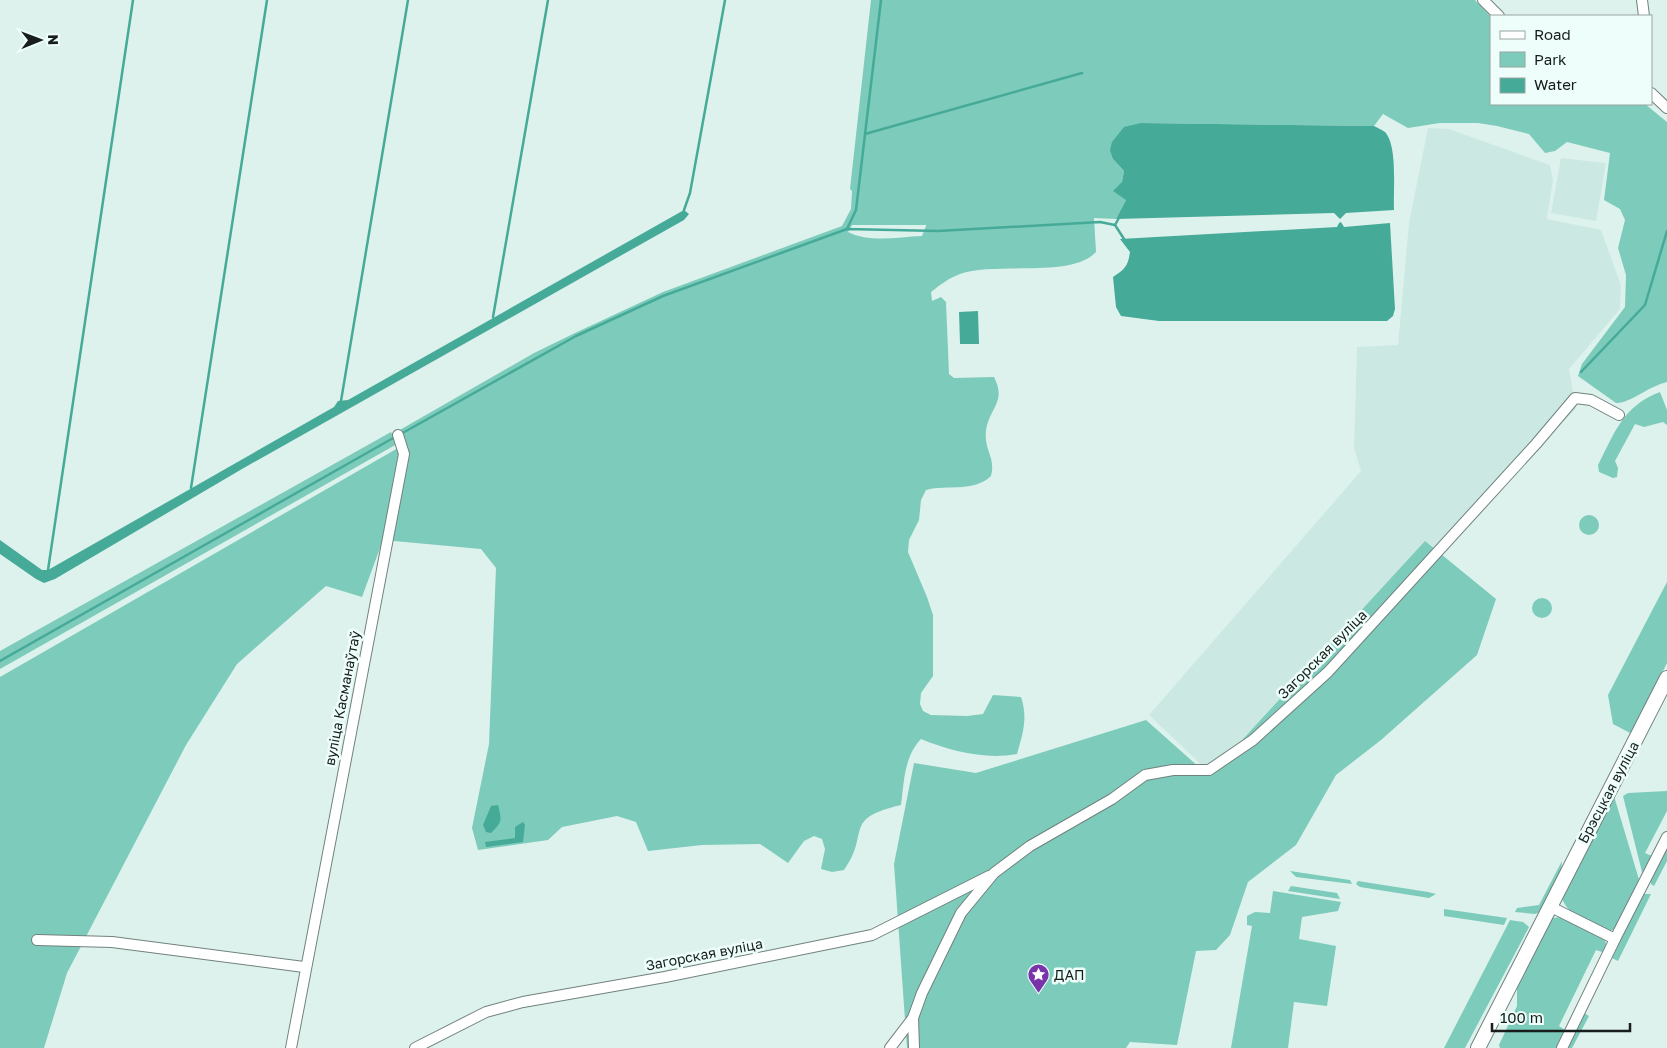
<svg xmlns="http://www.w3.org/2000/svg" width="1667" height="1048" font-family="'Golos Text',sans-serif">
<rect width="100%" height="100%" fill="#def2ed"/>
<g fill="#cbe9e2">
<polygon points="1428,128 1449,129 1550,165 1553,180 1547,219 1601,230 1621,285 1620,309 1569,369 1576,409 1209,772 1149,715 1361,471 1354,448 1357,347 1398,345 1409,223"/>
<polygon points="1561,158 1606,163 1596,221 1551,213"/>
</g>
<g fill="#7dcbbb" fill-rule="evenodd">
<path d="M871,0H1475L1491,17V104H1645L1667,122V382C1649,386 1629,404 1616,403L1578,376L1582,364L1625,307L1626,275L1618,248L1625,220L1620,209L1604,200L1610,153L1567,142L1555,151L1545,153L1529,134L1497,126L1478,123H1440L1408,128L1383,114L1374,126L1142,123L1113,159L1124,171L1122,182L1126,200L1116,219L1094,218L1096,252C1071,279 994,261 960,274C949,278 940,285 931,292L932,301L941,297L946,302L949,374L954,378L994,377C1007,402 989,408 986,431C984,451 996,457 991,476C973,493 948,484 926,490L921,500L919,520L909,540L908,552L927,597L933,615V676L921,693L920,704L923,711L931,715L967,716L983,714L993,695L1021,697C1028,718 1023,733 1017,754C986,760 950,751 921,739C904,757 904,782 901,805C841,819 871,833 844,870L832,872L821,869L825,849L822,839L814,836L804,841L788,863L760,844L702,845L648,851L636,822L617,816L562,827L548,840L478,850L472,828L489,744L496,568L481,549L383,540L362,597L326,586L237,664L186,745L67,973L44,1048H0V677L398,448V431L534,353L575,333L663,292L842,226L851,209L852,191L850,189ZM852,225H926V226L922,236C898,237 870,243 848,232Z"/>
<path d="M1660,392L1667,410V425L1663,422L1644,427L1635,424L1615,461L1618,468L1617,477L1613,478L1599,472L1598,465C1615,432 1623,406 1660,392Z"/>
<polygon points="391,432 397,444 0,669 0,651"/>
<circle cx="1589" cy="525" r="10"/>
<polygon points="1425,541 1496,599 1477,655 1381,740 1336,775 1296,845 1248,882 1230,935 1216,950 1196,951 1177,1045 1130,1042 1126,1048 907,1048 894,864 914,763 976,773 1146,720 1209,776"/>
<polygon points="1667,582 1667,663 1632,734 1613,724 1608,695"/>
<circle cx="1542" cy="608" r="10"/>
<polygon points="1667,791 1667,811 1645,853 1652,856 1643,876 1623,796 1628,793"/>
<path d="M1614,796L1640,883L1617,928L1607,932C1591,923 1564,915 1561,894Z"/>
<polygon points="1667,847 1667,861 1654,886 1651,884 1651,880"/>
<polygon points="1562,861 1561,872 1540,912 1535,914 1515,912 1517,908 1539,905"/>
<polygon points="1290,871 1350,880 1352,884 1296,877"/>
<polygon points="1358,881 1428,892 1436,894 1429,898 1360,887 1356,884"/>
<polygon points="1291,886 1337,893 1340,899 1288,891"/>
<polygon points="1273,891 1341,902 1338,911 1302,917 1299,939 1336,946 1327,1006 1294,1002 1288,1048 1231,1048 1252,926 1247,925 1247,916 1255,912 1270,913"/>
<polygon points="1643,894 1651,894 1618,961 1612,958"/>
<polygon points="1444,909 1507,918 1504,925 1444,916"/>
<polygon points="1562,917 1605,940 1607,948 1602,952 1596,950 1559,1026 1565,1030 1556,1048 1500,1048 1499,1045 1517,1006 1517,982 1552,918"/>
<polygon points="1510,920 1523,922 1529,927 1465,1048 1444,1048"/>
<polygon points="1584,1013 1589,1016 1572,1048 1565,1048"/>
</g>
<g fill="#46aa98">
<path d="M1141,123L1374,126C1378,128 1382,130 1385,132C1398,146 1393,191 1394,210L1346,213L1340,219L1334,213L1116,219L1126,200L1113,191L1122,182L1124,171L1113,159L1110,150L1112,142L1124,127Z"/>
<polygon points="684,210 689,214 684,220 242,469 55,579 44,583 36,579 0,554 0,540 42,570 48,570 334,407 338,401 348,400"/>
<path d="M1341,222L1344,227L1390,223L1395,309L1393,316L1387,321H1159L1121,316L1116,307L1113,277C1125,269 1128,266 1130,252L1120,239L1337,227L1339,223Z"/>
<polygon points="978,311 979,344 960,344 959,312"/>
<path d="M498,805C502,821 502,822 491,833L486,832L483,825L491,806Z"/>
<polygon points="523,822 525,825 523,842 486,847 485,842 515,838 515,827"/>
</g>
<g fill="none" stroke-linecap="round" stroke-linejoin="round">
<g stroke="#46aa98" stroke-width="2.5">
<polyline points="865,134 1082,73"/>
<polyline points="684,210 690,193 725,0"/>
<polyline points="1115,225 1120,216"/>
<polyline points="847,229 856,210 881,0"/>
<polyline points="493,317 548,0"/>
<polyline points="1581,372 1645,305 1667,231"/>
<polyline points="341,401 408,0"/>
<polyline points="399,435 576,336 663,296 847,229 938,231 1100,222 1115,225 1126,242"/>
<polyline points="191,488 267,0"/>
<polyline points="48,570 133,0"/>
<polyline points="0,661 395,437"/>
</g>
<defs>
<g id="minor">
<polyline points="1483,0 1499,16"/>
<polyline points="1642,0 1644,16"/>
<polyline points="1651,93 1667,108"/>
<polyline points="1549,906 1615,939 1667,837"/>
<polyline points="37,940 112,942 304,967"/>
<polyline points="913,1018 914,1048"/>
<polyline points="291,1048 404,454 398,435"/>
<polyline points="415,1048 486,1012 523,1002 665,977 872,935 989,876"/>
<polyline points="890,1048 913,1018 922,993 961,913 994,873 1030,846 1112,799 1145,775 1173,770 1209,770 1253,740 1328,672 1536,444 1575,398 1591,400 1619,415"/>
<polyline points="1562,1048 1615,939"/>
</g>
<polyline id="major" points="1478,1048 1667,678"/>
</defs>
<use href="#minor" stroke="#70827e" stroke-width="12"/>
<use href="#major" stroke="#70827e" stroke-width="16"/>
<use href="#minor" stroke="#fff" stroke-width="10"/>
<use href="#major" stroke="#fff" stroke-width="14"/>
</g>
<defs>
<symbol id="sight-pin" viewBox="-11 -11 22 30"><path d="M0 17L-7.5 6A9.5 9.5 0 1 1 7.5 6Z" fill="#7834a8" stroke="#eefefa"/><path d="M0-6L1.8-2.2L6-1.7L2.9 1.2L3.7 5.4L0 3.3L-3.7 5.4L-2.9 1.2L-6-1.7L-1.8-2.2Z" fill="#fff"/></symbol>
</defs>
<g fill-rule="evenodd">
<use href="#sight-pin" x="1026" y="962" width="25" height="34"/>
</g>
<g text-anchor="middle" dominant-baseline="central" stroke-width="5" stroke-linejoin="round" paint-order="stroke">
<g font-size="14" fill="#171e1c" stroke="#eefefa">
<text transform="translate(1322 654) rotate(-45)">Загорская вуліца</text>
<text transform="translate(342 698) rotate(-79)">вуліца Касманаўтаў</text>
<text transform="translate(1608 792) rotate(-62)">Брэсцкая вуліца</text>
<text transform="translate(704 954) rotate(-11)">Загорская вуліца</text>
</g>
<g font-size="14" fill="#171e1c" stroke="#eefefa" text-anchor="start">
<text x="1054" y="974">ДАП</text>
</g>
</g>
<rect x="1490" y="15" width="162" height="90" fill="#eefefa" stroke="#98a4a1"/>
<rect x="1500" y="31" width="25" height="8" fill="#ffffff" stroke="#98a4a1"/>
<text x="1534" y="40" font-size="15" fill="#171e1c">Road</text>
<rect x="1500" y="52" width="25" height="15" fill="#7dcbbb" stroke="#98a4a1"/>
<text x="1534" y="65" font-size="15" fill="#171e1c">Park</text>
<rect x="1500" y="78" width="25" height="15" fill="#46aa98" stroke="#98a4a1"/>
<text x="1534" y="90" font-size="15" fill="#171e1c">Water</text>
<g transform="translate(40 40) rotate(89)" stroke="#eefefa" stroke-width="4" paint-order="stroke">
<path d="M0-4L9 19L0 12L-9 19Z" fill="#171e1c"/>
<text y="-8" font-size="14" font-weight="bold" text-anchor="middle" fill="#171e1c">N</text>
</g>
<path d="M1492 1023v8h138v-8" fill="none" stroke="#171e1c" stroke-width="2.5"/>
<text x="1500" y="1023" font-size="15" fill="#171e1c" stroke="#eefefa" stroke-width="4" paint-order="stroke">100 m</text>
</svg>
